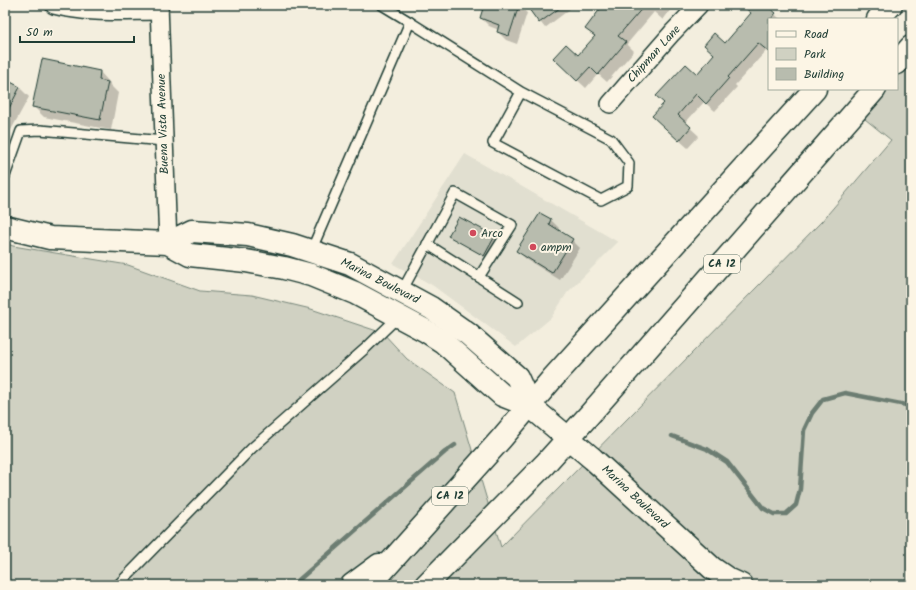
<svg xmlns="http://www.w3.org/2000/svg" width="916" height="590" font-family="Kalam,sans-serif">
<rect width="100%" height="100%" fill="#f3eede"/>
<filter id="ink" filterUnits="userSpaceOnUse"><feTurbulence type="fractalNoise" baseFrequency=".025" numOctaves="2"/><feDisplacementMap in="SourceGraphic" scale="8" xChannelSelector="R" yChannelSelector="G"/><feConvolveMatrix kernelMatrix="1 2 1 2 8 2 1 2 1" color-interpolation-filters="sRGB"/></filter>
<g filter="url(#ink)">
<polygon fill="#e1dfd0" points="465,154 618,242 567,293 551,318 516,347 432,285 393,264"/>
<polygon fill="#d0d1c2" stroke="#78877b" points="911,47 911,585 5,585 5,243 13,246 128,265 200,291 252,295 311,309 383,333 407,359 455,393 501,547 822,221 891,140 855,111 875,89 897,89 897,63"/>
<g fill="#0003">
<polygon points="455,5 461,5 457,8"/>
<polygon points="485,5 518,5 527,13 517,44 506,40 498,32 499,30 489,26 481,18"/>
<polygon points="527,5 567,5 570,9 545,28"/>
<polygon points="605,5 667,5 671,9 663,20 654,12 627,44 634,51 607,82 598,74 586,88 562,66 578,57 595,37 586,29"/>
<polygon points="748,5 765,5 780,19 769,19 769,52 767,50 735,85 737,87 715,111 704,102 685,123 699,136 688,148 661,124 697,75 752,13"/>
<polygon points="100,72 110,83 110,85 118,93 111,130 44,117 33,106"/>
<polygon points="5,80 20,88 29,97 5,141"/>
<polygon points="541,214 551,220 559,228 557,230 572,240 580,248 560,280 526,259 518,251"/>
<polygon points="449,236 494,237 497,240 487,258"/>
</g>
<g fill="none" stroke-linecap="round" stroke-linejoin="round">
<g stroke="#6c7d72" stroke-width="4.5">
<polyline points="672,436 707,449 727,462 763,508 774,514 786,514 796,505 800,489 804,430 812,413 823,399 845,393 911,406"/>
<polyline points="293,585 445,452 455,445"/>
</g>
</g>
<g fill="#b8bcae" stroke="#1f3d34">
<polygon points="484,5 519,5 509,36 497,32 499,25 480,18"/>
<polygon points="526,5 564,5 539,23"/>
<polygon points="603,5 645,5 618,36 626,42 598,75 590,67 577,81 553,58 566,44 578,55 595,36 585,29"/>
<polygon points="742,5 766,5 776,13 771,19 769,19 769,52 758,43 728,77 729,78 706,104 696,94 678,115 691,127 679,141 652,116 664,103 656,96 686,64 697,74 714,54 704,45 714,33 725,43 751,13"/>
<polygon points="42,59 100,71 99,80 108,82 100,120 32,107"/>
<polygon points="5,79 20,87 5,116"/>
<polygon points="540,213 551,219 549,224 573,239 552,273 516,251"/>
<polygon points="459,217 495,236 484,256 448,236"/>
</g>
<g fill="none" stroke-linecap="round" stroke-linejoin="round">
<defs>
<g id="lane">
<polyline points="382,5 410,22"/>
<polyline points="5,176 21,131 40,130 164,141"/>
<polyline points="427,244 518,302"/>
<polyline points="311,251 410,22 521,92 493,143 601,200 628,186 629,163 611,139 521,92"/>
<polyline points="402,291 455,193 512,225 479,277"/>
<polyline points="118,585 252,448 367,347 398,317"/>
</g>
<g id="street">
<path d="M54,5C88,14 124,11 159,11"/>
<polyline points="159,5 168,243"/>
<polyline points="610,104 672,33 699,5"/>
</g>
<g id="secondary">
<polyline points="5,227 50,238 168,243 190,255 246,261 284,268 311,275 355,293 426,331 443,342 502,395 530,406 593,459 712,568 728,579 741,585"/>
<polyline points="168,243 192,231 248,235 292,245 350,264 431,308 468,334 517,377 530,406"/>
</g>
<g id="highway">
<polyline points="878,19 891,5"/>
<polyline points="897,63 911,47"/>
<polyline points="352,585 379,565"/>
<polyline points="370,585 501,439 552,379 815,89"/>
<polyline points="426,585 545,464 590,414 875,89"/>
</g>
</defs>
<use href="#lane" stroke="#1f3d34" stroke-width="12"/>
<use href="#street" stroke="#1f3d34" stroke-width="20"/>
<use href="#secondary" stroke="#1f3d34" stroke-width="25"/>
<use href="#highway" stroke="#1f3d34" stroke-width="25"/>
<use href="#lane" stroke="#fcf5e5" stroke-width="9"/>
<use href="#street" stroke="#fcf5e5" stroke-width="17"/>
<use href="#secondary" stroke="#fcf5e5" stroke-width="22"/>
<use href="#highway" stroke="#fcf5e5" stroke-width="22"/>
</g>
</g>
<g fill="#d1495b" stroke="#fcf5e5" stroke-width="1.5">
<circle cx="473" cy="233" r="4"/>
<circle cx="533" cy="247" r="4"/>
</g>
<g text-anchor="middle" dominant-baseline="central" stroke-width="4" stroke-linejoin="round" paint-order="stroke">
<g fill="#fcf5e5" stroke="#617469" stroke-width="1">
<rect x="704" y="255" width="36" height="18" rx="3"/>
<rect x="432" y="487" width="36" height="18" rx="3"/>
</g>
<g font-size="11" font-weight="bold" fill="#1f3d34">
<text x="722" y="264">CA 12</text>
<text x="450" y="496">CA 12</text>
</g>
<g font-size="12" fill="#1f3d34" stroke="#fcf5e5">
<text transform="translate(654 54) rotate(-48)">Chipman Lane</text>
<text transform="translate(163 124) rotate(-92)">Buena Vista Avenue</text>
<text transform="translate(380 281) rotate(27)">Marina Boulevard</text>
<text transform="translate(635 497) rotate(43)">Marina Boulevard</text>
</g>
<g font-size="12" fill="#1f3d34" stroke="#fcf5e5" text-anchor="start">
<text x="481" y="233">Arco</text>
<text x="541" y="247">ampm</text>
</g>
</g>
<rect width="916" height="590" fill="none" stroke="#fcf5e5" stroke-width="20"/>
<rect x="10" y="10" width="896" height="570" fill="none" stroke="#1f3d34" stroke-width="1.5" filter="url(#ink)"/>
<rect x="768" y="18" width="130" height="72" fill="#fcf5e5" stroke="#a4ab9e"/>
<rect x="776" y="31" width="20" height="6" fill="#fcf5e5" stroke="#a4ab9e"/>
<text x="804" y="38" font-size="12" fill="#1f3d34">Road</text>
<rect x="776" y="48" width="20" height="12" fill="#d0d1c2" stroke="#a4ab9e"/>
<text x="804" y="58" font-size="12" fill="#1f3d34">Park</text>
<rect x="776" y="68" width="20" height="12" fill="#b8bcae" stroke="#a4ab9e"/>
<text x="804" y="78" font-size="12" fill="#1f3d34">Building</text>
<path d="M20 36v6h114v-6" fill="none" stroke="#1f3d34" stroke-width="2"/>
<text x="26" y="36" font-size="12" fill="#1f3d34" stroke="#fcf5e5" stroke-width="3" paint-order="stroke">50 m</text>
</svg>
